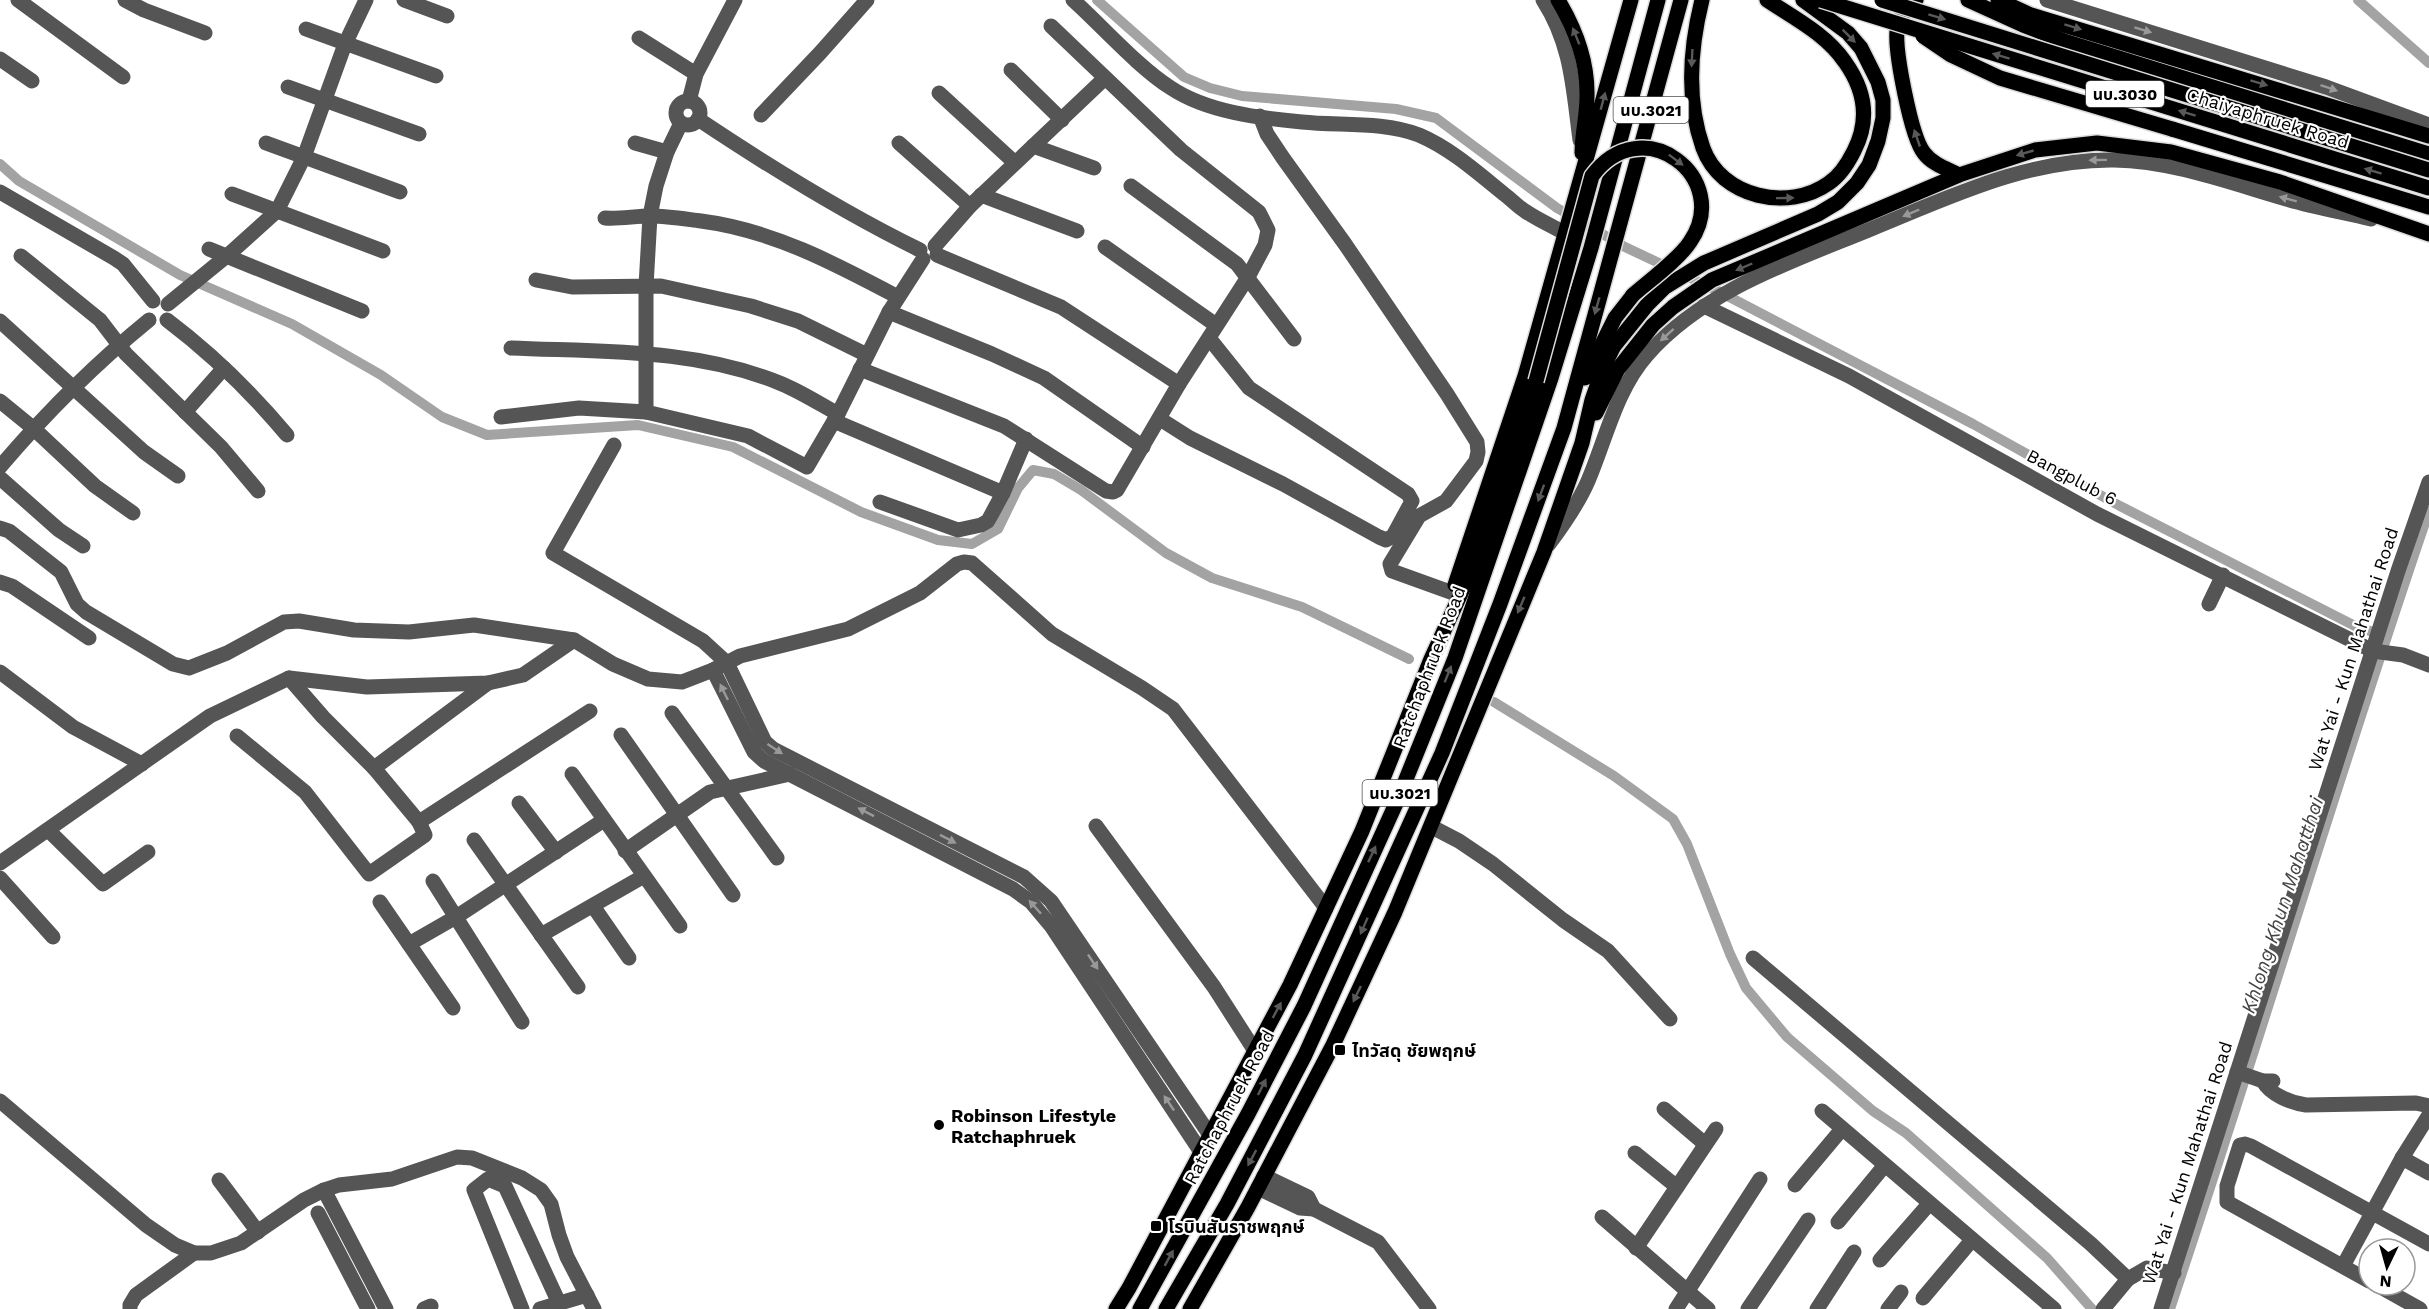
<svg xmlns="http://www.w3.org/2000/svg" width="2429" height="1309" font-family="'Work Sans','Noto Sans Thai',sans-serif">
<rect width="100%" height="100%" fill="#fff"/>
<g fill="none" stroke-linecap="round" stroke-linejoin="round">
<g stroke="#a3a3a3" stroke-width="10">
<polyline points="1097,0 1184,77 1210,88 1242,96 1396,109 1436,118 1557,208 1625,247 1716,290 1973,424 2120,506 2357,627 2386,636"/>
<polyline points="2358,0 2429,63"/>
<polyline points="0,164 19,181 180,275 292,324 381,375 442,417 487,435 638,425 733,447 861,512 938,540 972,544 998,529 1018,488 1033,470 1054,474 1081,490 1166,553 1212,578 1302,607 1409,659"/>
<polyline points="1494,702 1614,776 1673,819 1687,844 1730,954 1746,988 1787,1037 1873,1111 1906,1133 2047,1258 2092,1309"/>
<path d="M2170,1309C2259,1044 2338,776 2429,511"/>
</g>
<defs>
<g id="major">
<path d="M1558,0C1576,30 1588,61 1587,97C1587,116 1582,134 1582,153"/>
<path d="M1702,0C1690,48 1686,100 1703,148C1721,198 1789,212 1829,183C1841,175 1848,163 1854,151C1870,120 1865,90 1845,62C1826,34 1794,18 1767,0"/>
<path d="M1916,0C1907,7 1899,19 1897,31C1895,52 1911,137 1924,153C1932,164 1947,169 1959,175"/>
<polyline points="1968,0 2023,25 2067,42 2429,154"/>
<polyline points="1998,0 2031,15 2429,136"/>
<polyline points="2172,129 2429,207"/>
<polyline points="1585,378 1615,318 1633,295"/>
<polyline points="1596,413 1618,369 1653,325 1673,307 1712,280 1959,175 2035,150 2097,143 2171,152 2280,182 2429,234"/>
<polyline points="1455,585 1525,376 1631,0"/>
<polyline points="1116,1309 1129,1288 1290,985 1362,831 1431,659 1469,576 1504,478 1536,381"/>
<polyline points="1140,1309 1248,1114 1304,1006 1398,799 1455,658 1551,378 1591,248 1658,0"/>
<polyline points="1166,1309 1227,1204 1305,1055 1442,753 1500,604 1564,428 1681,0"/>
<polyline points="1190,1309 1248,1207 1333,1045 1395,912 1544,552 1582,443 1592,400 1604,366 1614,346 1647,305 1665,287 1704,263 1818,214 1838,202 1857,183 1869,165 1878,141 1883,118 1883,100 1878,82 1861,48 1848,33 1803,0"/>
</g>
</defs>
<use href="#major" stroke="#dbdbdb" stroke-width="18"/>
<g stroke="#555" stroke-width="15">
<polyline points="18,0 123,77"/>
<polyline points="125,0 144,10 205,33"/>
<polyline points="404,0 447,16"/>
<path d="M1073,0C1103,27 1138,67 1171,88C1207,112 1259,118 1302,122C1339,126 1383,121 1419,135C1450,148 1478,173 1504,194C1511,199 1518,207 1525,211C1538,220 1552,226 1565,233"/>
<path d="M1543,0C1572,45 1573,89 1580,140"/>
<polyline points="2047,0 2326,87 2429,125"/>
<polyline points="306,29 436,76"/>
<polyline points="639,38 696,74"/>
<polyline points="0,59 32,81"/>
<polyline points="1011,70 1062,120"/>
<polyline points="288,87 419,134"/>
<polyline points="939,93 1014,162"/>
<polyline points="689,101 696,74 735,0"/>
<circle cx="688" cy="113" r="12"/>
<polyline points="761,115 820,53 867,0"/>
<polyline points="1260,116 1267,134 1283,158 1345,244 1447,394 1477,442 1478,452 1476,461 1446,501 1419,516 1390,564 1392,571 1453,593"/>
<path d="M698,119C770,167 842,212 920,250"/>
<polyline points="266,143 400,192"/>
<polyline points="635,143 667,152"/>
<polyline points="899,143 970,206"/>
<polyline points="1033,146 1094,168"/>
<polyline points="1131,186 1237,264 1294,339"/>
<polyline points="0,192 114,258 123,264 153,301"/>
<polyline points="232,194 383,251"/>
<polyline points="981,195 1077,231"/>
<path d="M605,218C621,219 635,216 651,216C667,216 685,219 701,221C772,230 836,264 898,297"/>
<polyline points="935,246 970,206 1105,78"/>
<polyline points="1105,247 1216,325"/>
<polyline points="209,249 362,311"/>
<polyline points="937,255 1061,307 1179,384"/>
<polyline points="21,256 100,320 126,354 221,447 258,491"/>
<polyline points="536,280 572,287 661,286 751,306 798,321 867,355"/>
<polyline points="168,304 228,255 277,211 304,157 345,44 366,0"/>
<polyline points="1704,306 1849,376 2097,514 2373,651 2403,655 2429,665"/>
<polyline points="889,312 992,354 1044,378 1143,447"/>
<path d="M167,320C212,354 251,392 287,435"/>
<polyline points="0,321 144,452 178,476"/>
<path d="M511,348C601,352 696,348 782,384C801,392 820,404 838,414"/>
<polyline points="860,369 1004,426 1106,491 1113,492 1117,490 1179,384 1248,277 1265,245 1268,230 1259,212 1181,150 1051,26"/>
<polyline points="0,401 33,428 95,486 133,513"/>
<polyline points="185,412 224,368"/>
<polyline points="646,412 646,286 650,216 656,186 667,152 681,123"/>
<polyline points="501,417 579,408 646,412 748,436 807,467 838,414 889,312 923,259"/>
<polyline points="1160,419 1190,438 1283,484 1379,537 1386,540 1393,536 1412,501 1408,494 1249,388 1209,338"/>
<polyline points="834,421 1003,493"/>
<polyline points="614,445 553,553 703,641 727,663 765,742 773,749 1024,877 1051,901 1210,1135"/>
<path d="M0,467C45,414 95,364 149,320"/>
<polyline points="0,478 59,530 83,546"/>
<polyline points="880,502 958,530 981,525 988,521 1003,493 1026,439"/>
<polyline points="0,528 9,531 61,572 77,604 86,612 173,664 189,668 227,653 284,622 299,621 354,630 409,632 474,625 574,640 613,664 648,679 682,682 713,670 740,656 848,629 920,593 957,564 964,562 972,563 1052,634 1142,688 1173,709 1326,908"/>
<path d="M1549,544C1564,524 1578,504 1588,481C1606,439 1616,390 1647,355C1704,290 1793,261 1871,229C1950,197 2027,159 2114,160C2172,161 2228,182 2283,198C2312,207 2342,212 2371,219"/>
<polyline points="0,582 12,586 89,638"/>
<polyline points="2209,604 2223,575"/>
<polyline points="713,670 754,752 764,761 1013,889 1031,902 1052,927 1201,1152"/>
<polyline points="0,672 73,727 142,764"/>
<polyline points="289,678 323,717 374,768 419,822 590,711"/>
<polyline points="672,713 777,858"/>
<polyline points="621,735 733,895"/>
<polyline points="237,736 305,792 369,874 425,835 419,822"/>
<polyline points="374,768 488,683"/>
<polyline points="572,774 680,926"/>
<polyline points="519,803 556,852"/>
<polyline points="1096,826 1214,987 1255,1051"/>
<polyline points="1432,827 1459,841 1493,864 1563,920 1608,951 1670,1019"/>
<polyline points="48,830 103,884 148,852"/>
<polyline points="474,840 578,987"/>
<polyline points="625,851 710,792 790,774"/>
<polyline points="0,863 210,716 289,678 367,687 488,683 523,675 574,640"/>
<polyline points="0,878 53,937"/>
<polyline points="433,881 522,1022"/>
<polyline points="380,902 453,1008"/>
<polyline points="593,906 629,958"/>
<polyline points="541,935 644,876"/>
<polyline points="409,944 456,917 604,820"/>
<polyline points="1753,958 2091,1244 2128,1279 2147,1268 2174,1273"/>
<polyline points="2237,1072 2263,1081 2273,1081"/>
<path d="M2263,1081C2270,1095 2292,1103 2306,1105L2416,1103L2429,1106"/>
<polyline points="0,1101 146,1225 175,1245 194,1253 211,1253 241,1243 304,1200 324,1190 339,1185 392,1179 457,1157 472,1158 522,1178 541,1190 551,1204 559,1235 567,1257 594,1309"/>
<polyline points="1664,1109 1705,1144"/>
<polyline points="1822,1111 2054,1309"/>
<polyline points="1635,1153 1677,1187"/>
<polyline points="2402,1158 2429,1173"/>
<polyline points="219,1180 258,1232"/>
<polyline points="1795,1185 1842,1129"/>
<polyline points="1258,1188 1300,1208 1314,1209 1308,1197 1264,1176"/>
<polyline points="324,1190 386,1309"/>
<polyline points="1314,1209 1378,1242 1429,1309"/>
<polyline points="318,1213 368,1309"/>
<polyline points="1602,1217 1708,1309"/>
<polyline points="1838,1222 1885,1165"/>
<polyline points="1636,1248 1716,1129"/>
<polyline points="1880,1260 1929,1204"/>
<polyline points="2343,1266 2402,1158 2429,1115"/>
<polyline points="2369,1281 2227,1202 2227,1186 2240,1145 2245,1144 2251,1146 2429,1244"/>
<polyline points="2377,1285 2420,1309"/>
<polyline points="1923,1298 1972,1240"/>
<polyline points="130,1309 130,1305 136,1295 194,1253"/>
<polyline points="424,1309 431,1306"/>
<polyline points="522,1309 474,1190 488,1179 505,1186 559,1303"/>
<polyline points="540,1309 587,1295"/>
<polyline points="1676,1309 1760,1179"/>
<polyline points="1748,1309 1808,1220"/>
<polyline points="1817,1309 1854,1252"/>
<polyline points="1888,1309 1901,1292"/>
<polyline points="2103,1309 2128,1279"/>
<polyline points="2161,1309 2398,571 2429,482"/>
</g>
<use href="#major" stroke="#000" stroke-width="15"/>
<defs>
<g id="major-bridge">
<polyline points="1821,0 2429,188"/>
<polyline points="1882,0 2429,170"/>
<polyline points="1923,36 1951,55 2000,78 2172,129"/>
<path d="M1536,381L1592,176C1642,108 1734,178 1690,242C1679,259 1649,281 1633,295"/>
</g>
</defs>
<use href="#major-bridge" stroke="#dbdbdb" stroke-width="18" stroke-linecap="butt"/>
<use href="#major-bridge" stroke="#000" stroke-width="15"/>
</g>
<defs><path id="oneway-solid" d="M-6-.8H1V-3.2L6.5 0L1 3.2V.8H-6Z" transform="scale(1.5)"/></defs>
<g fill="#595959">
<use href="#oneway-solid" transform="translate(1937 17) rotate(17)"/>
<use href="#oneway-solid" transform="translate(2073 27) rotate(17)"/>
<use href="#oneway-solid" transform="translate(1576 36) rotate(-112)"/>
<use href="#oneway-solid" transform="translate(1849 36) rotate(45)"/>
<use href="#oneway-solid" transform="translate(2001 56) rotate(-163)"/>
<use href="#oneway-solid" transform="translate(1692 58) rotate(93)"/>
<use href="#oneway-solid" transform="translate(2259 83) rotate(17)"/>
<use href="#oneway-solid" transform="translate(1603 101) rotate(-75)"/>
<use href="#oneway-solid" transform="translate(2187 113) rotate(-163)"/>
<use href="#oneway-solid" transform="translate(1917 138) rotate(-109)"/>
<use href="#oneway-solid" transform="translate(2025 153) rotate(164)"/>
<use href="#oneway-solid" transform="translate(1676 160) rotate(37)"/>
<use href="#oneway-solid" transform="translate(2373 171) rotate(-163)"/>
<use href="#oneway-solid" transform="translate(1785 198) rotate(-1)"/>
<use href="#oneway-solid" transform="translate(1744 267) rotate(157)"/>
<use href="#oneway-solid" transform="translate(1597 306) rotate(106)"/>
<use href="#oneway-solid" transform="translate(1541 493) rotate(110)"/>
<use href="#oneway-solid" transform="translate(1521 605) rotate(113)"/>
<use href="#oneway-solid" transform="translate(1448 674) rotate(-68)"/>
<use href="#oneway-solid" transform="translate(1372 854) rotate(-65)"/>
<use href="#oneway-solid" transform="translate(1364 926) rotate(114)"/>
<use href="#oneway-solid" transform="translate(1357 994) rotate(116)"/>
<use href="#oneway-solid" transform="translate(1277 1010) rotate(-62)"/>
<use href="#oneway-solid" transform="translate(1262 1087) rotate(-63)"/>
<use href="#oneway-solid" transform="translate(1252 1158) rotate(118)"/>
<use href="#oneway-solid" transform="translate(1169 1258) rotate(-61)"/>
</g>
<g fill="#999">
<use href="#oneway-solid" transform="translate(2143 30) rotate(17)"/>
<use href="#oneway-solid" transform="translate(2329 88) rotate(19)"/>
<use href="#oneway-solid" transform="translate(2098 160) rotate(179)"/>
<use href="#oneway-solid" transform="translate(2288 199) rotate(-165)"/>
<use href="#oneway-solid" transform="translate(1911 213) rotate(157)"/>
<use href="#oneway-solid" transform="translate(1667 335) rotate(138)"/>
<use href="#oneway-solid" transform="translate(724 692) rotate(-116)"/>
<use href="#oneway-solid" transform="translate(775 749) rotate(33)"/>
<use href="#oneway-solid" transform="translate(866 812) rotate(-153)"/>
<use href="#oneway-solid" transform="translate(948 839) rotate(27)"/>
<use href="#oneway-solid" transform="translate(1035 907) rotate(-132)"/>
<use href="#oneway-solid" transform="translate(1093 962) rotate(56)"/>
<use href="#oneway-solid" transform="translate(1169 1103) rotate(-124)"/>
</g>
<g fill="#000" stroke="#fff" stroke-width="2">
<rect x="1334" y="1044" width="12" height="12" rx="3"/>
<circle cx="939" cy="1125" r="6"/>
<rect x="1150" y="1220" width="12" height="12" rx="3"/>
</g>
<g text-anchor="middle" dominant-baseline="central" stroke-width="4.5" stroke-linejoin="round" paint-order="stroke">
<g fill="#fff" stroke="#4c4c4c" stroke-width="1.5">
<rect x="2086" y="81" width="78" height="26" rx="4.5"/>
<rect x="1613.5" y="97" width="75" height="26" rx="4.5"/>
<rect x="1362.5" y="780" width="75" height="26" rx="4.5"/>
</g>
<g font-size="16" font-weight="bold" fill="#000">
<text x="2125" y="94">นบ.3030</text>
<text x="1651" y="110">นบ.3021</text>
<text x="1400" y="793">นบ.3021</text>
</g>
<g font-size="18" fill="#000" stroke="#fff">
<text transform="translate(2268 118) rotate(17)">Chaiyaphruek Road</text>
<text transform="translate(2072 477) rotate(28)">Bangplub 6</text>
<text transform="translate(2353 649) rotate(-72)">Wat Yai - Kun Mahathai Road</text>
<text transform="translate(1429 667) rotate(-69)">Ratchaphruek Road</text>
<text transform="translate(1229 1107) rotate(-62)">Ratchaphruek Road</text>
<text transform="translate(2187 1163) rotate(-72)">Wat Yai - Kun Mahathai Road</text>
</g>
<g font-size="18" font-weight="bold" fill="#000" stroke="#fff" text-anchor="start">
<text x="1352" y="1050">ไทวัสดุ ชัยพฤกษ์</text>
<text x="951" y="1115">Robinson Lifestyle<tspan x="951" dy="21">Ratchaphruek</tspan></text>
<text x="1168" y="1226">โรบินสันราชพฤกษ์</text>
</g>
<g font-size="20" font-style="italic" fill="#444" stroke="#fff">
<text transform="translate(2282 905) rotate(-72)">Khlong Khun Mahatthai</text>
</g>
</g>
<g transform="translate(2387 1267) rotate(185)"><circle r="28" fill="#ffffff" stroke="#999999" stroke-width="1.5"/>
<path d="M0-4.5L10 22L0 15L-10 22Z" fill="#000000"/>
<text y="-9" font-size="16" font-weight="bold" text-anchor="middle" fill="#000000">N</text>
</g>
</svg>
